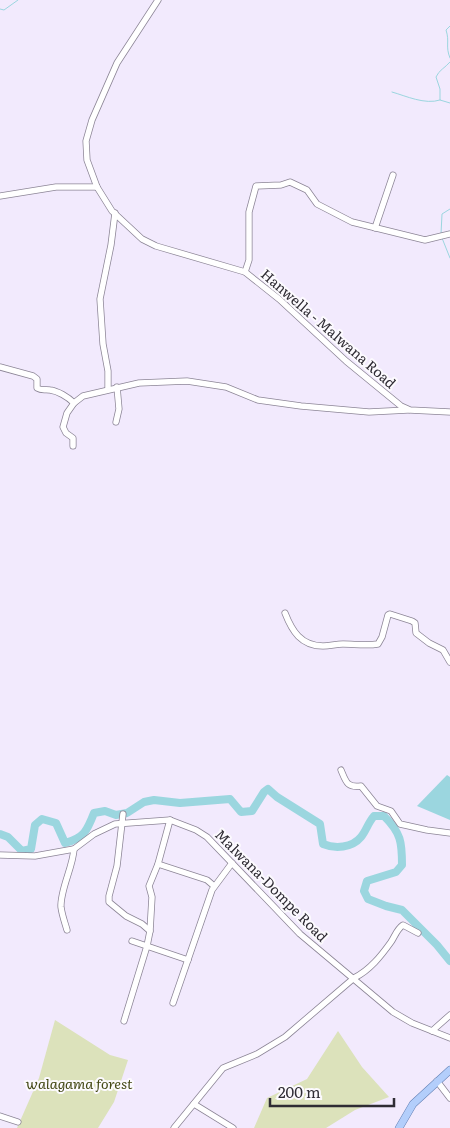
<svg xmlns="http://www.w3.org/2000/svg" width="450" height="1128" font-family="Literata,serif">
<rect width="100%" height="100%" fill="#f2eafd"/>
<g fill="#dce2bb">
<polygon points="55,1020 110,1055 128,1060 114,1102 98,1128 17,1128 39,1078"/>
<polygon points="338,1031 362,1067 389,1097 355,1110 326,1128 254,1128 267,1098 307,1079"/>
</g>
<polygon fill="#9bd6df" points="447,775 450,777 450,820 417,806"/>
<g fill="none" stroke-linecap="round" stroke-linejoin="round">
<g stroke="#9bd6df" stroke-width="1">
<polyline points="0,9 4,10 18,0"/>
<path d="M450,26L446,30C450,42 445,46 450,58"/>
<path d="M450,62C445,68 439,70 436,77L440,89V100L450,103"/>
<path d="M392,92C406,96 425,105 440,100"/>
<polyline points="441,234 442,214 450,209"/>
<polyline points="442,238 450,258"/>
</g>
<path stroke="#9bd6df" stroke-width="8" d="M0,834L8,837L22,851L31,849L35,825L42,819L56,823L65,843C84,838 87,831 94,813L105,811L116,815L127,813L144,802L154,800L180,803L230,799L241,812L252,811L264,792L268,789L277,797L320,824L323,844C335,849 352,848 361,837C366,831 368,823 374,816H384C401,833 402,842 402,865L396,872L367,881L364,891L368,899L386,906L402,910L437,945L450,961"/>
<defs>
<g id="minor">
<polyline points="158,0 117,63 92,120 86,141 87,160 97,187 112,211 142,239 156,246 245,272 279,299 346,361 401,406 410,410 450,412"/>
<polyline points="0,196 56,187 97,187"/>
<polyline points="375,228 393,175"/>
<polyline points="245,272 249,260 249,212 256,186 281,185 290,182 307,190 317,204 352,222 425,240 450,234"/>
<path d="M0,367L33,376L37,379V388C42,391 45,389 50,390C58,391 68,397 74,403"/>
<polyline points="108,389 108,371 103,344 100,299 111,245 115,213"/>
<polyline points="116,422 119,409 117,387"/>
<polyline points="73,446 73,438 66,433 63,427 67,413 74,403 83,396 139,383 187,381 226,387 258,400 301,406 369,412 408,410"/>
<path d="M285,613C292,631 301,646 323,646C330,646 336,644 343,644C354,644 367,646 378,644L382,637L388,615L390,614L412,621L415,623L416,633L429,643L443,650L450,662"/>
<path d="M341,770C346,782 347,788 361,786L377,806L391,811L400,824L427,830L450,833"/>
<polyline points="123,814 117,866 109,896 109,902 126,916 142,924 150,931 147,946 124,1021"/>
<polyline points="0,855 35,856 74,849 94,834 115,824 170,820 196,830 207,837 300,934 393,1012 412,1023 450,1038"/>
<polyline points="158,864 207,880 214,886"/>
<path d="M67,930C65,923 62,915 61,907C60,890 73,867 74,849"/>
<polyline points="150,931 152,897 149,886 158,864 170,820"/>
<polyline points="132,941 188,960"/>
<polyline points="173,1003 212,890 232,863"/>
<polyline points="432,1031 450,1015"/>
<polyline points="437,1081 450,1098"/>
<polyline points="194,1104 233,1128"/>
<polyline points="0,1116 18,1122"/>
<path d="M174,1128L223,1068L257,1054L285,1037L354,978C370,970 381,956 391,942C395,936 397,929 403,925L418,933"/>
</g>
<polyline id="major" points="399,1128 413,1104 450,1070"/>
</defs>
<use href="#minor" stroke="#8c8596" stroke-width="7"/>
<use href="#major" stroke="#6480b4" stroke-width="8"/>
<use href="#minor" stroke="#fff" stroke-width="5.5"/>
<use href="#major" stroke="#b3cefb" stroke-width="7"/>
</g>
<g text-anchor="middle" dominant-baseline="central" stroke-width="4" stroke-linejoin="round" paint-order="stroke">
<g font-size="14" fill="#2f2c34" stroke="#fcfafe">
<text transform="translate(329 328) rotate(41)">Hanwella - Malwana Road</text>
<text transform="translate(272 885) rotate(45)">Malwana-Dompe Road</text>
</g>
<g font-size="14" font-style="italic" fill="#434814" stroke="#fcfafe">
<text x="79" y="1083">walagama forest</text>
</g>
</g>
<path d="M270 1098v8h124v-8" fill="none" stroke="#2f2c34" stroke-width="2.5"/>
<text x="278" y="1098" font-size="15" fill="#2f2c34" stroke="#fcfafe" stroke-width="4" paint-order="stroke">200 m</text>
</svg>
